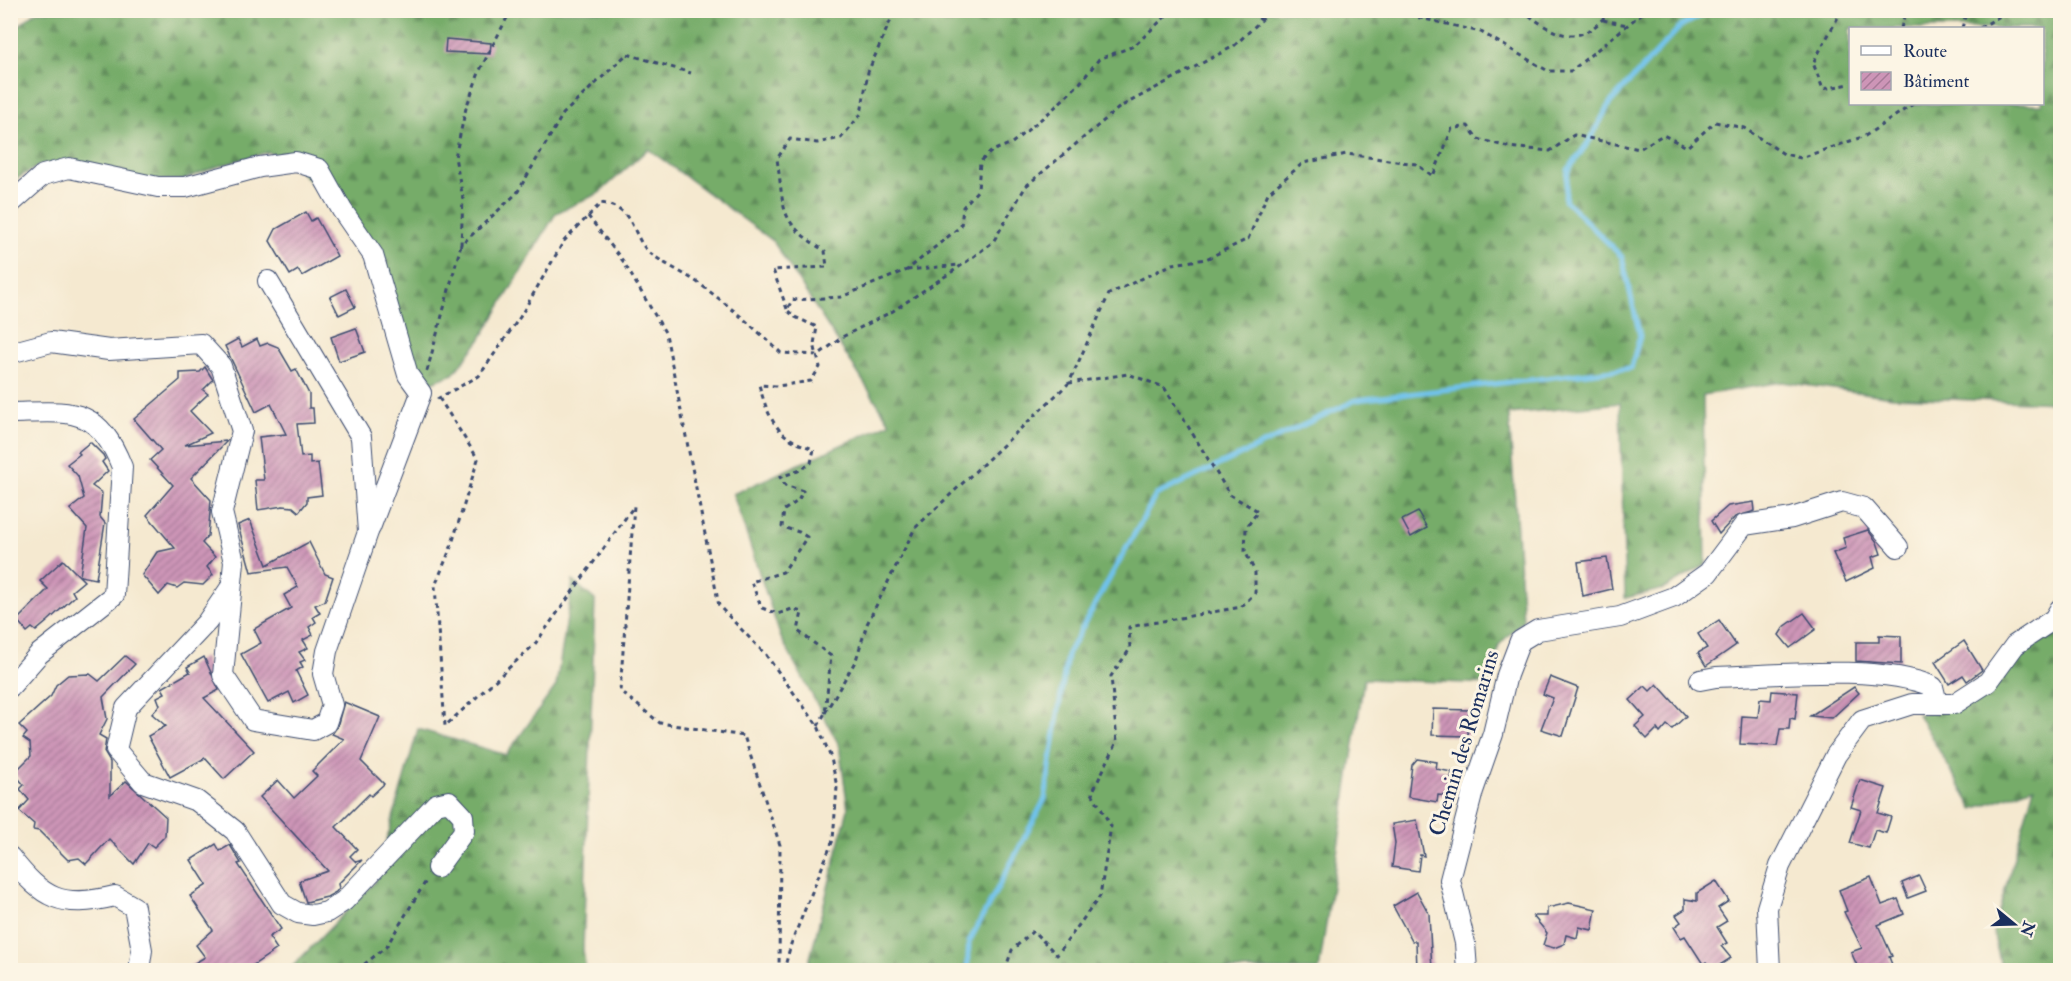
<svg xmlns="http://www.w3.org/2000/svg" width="2071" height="981" font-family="'IM FELL Double Pica',serif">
<defs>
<pattern id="forest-firs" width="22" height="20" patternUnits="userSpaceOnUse" patternTransform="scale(1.5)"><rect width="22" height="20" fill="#76ac69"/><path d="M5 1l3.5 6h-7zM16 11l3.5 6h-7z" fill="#608c5a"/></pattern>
<pattern id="building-hatch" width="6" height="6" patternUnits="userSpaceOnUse" patternTransform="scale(1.5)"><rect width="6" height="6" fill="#cd95b7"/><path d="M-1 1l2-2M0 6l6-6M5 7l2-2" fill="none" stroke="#a67a98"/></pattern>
</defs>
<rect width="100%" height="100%" fill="#fcf5e5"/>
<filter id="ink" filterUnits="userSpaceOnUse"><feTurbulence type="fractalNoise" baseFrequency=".0167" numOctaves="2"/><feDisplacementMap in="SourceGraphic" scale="12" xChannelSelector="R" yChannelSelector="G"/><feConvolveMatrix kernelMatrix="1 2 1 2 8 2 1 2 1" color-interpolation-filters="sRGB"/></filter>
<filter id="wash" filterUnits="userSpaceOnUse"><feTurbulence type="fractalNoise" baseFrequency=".008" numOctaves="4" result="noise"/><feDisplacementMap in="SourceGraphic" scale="24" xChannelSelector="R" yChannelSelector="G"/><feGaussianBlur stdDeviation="1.35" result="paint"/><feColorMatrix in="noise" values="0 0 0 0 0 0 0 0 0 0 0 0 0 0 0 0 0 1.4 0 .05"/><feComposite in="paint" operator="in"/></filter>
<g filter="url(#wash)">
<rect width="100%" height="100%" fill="#f5e9d0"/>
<g fill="url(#forest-firs)" stroke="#486e64" stroke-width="1.5" fill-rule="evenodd">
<path d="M37,11H2060V403L1893,397L1782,382L1703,395L1706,564L1664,589L1625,598L1620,403L1509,414L1523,620L1499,645L1491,684L1364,679L1319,970H807L848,809L839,745L781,638L733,494L890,423L773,241L648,149L599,193L556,213L480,340L453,374L427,384L410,367L367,261L333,205L297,168L268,152L216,167L182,180H143L88,167L42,164L11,182V32ZM1850,28H2042V104H1850Z"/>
<polygon points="573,581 595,600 583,950 586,970 289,970 375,882 418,729 506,755 556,686"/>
<polygon points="2060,620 2060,970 2002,970 1993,932 2034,787 1973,809 1918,714 1954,709 2019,649"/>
</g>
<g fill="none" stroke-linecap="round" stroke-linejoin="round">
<polyline stroke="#70c2ec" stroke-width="5" points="967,970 969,942 1045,799 1067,655 1156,495 1356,400 1631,368 1640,336 1622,257 1565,200 1568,170 1590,140 1610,103 1680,27 1711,10"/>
</g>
<g id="blocks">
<g fill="url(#building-hatch)">
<polygon points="446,39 491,43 490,54 445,52"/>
<polygon points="306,212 311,221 316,218 337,256 302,276 298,270 290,275 270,241 276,229"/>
<polygon points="346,289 355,307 339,315 330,297"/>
<polygon points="356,328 365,352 339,361 331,337"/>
<polygon points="238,339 242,347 257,339 260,346 268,343 278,347 292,371 296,369 309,394 309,408 313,408 314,423 297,424 301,457 310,456 310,464 318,463 322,495 307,497 307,502 299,512 293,507 283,506 258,510 255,480 264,480 259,437 286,434 271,404 256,412 225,346"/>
<polygon points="205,367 213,380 203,390 208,394 190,411 211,433 185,445 227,441 191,478 211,500 208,536 202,543 215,557 207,567 213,575 203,585 184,583 177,588 168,585 159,595 142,575 157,552 175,548 147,515 173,485 150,460 161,450 134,419 180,380 180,373 200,372"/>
<polygon points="90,442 103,455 105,459 102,462 108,471 92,486 102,493 100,517 105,523 96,579 80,576 87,528 70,509 84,498 78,476 67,464 80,454 78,452"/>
<polygon points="1754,502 1755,511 1735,517 1719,534 1711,521 1728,506"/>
<polygon points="1418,512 1427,528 1411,537 1402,520"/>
<polygon points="250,520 267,565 309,542 325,574 333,577 325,601 315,605 320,613 313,617 316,622 309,627 313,635 303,640 308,648 299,652 305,660 300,662 303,667 296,671 308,695 294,703 289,692 268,703 241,654 261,643 254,629 291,608 284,595 298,587 287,567 251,572 238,525"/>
<polygon points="1868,530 1877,542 1881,554 1872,557 1875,568 1846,582 1833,553 1846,548 1843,538"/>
<polygon points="1607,558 1612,589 1583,596 1578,562"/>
<polygon points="63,560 84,581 72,591 75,596 48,621 36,631 32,628 27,632 17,620 48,589 40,581"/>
<polygon points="1804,613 1816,629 1790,648 1779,635 1784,627"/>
<polygon points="1719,620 1736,645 1706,666 1698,653 1707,648 1698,634"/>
<polygon points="1879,635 1901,636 1901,664 1856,661 1856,642 1879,642"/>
<polygon points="1964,641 1982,670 1967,681 1963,675 1949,684 1935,662"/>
<polygon points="125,656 135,664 103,697 107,719 99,735 106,739 104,752 110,762 110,796 126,781 166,817 165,836 154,847 148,843 134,864 109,839 86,864 79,858 68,860 39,831 33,830 34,824 19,811 29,800 20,789 24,785 14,773 31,756 30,743 23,738 27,733 19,725 51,696 56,685 68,675 90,674 99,681"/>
<polygon points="204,657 219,690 204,698 254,751 224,779 205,758 170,777 148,736 166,726 152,714 160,705 157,697 165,693 162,688 190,672 187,667"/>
<polygon points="1550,677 1578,688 1563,736 1541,729 1553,698 1543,694"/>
<polygon points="1657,684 1686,716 1672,729 1667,725 1660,733 1657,729 1647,739 1635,726 1645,717 1630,700 1645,686 1650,691"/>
<polygon points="1854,687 1859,693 1832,718 1810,716"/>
<polygon points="1772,691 1798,693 1795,719 1790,718 1789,729 1780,729 1777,746 1740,744 1742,716 1758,717 1760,699 1771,700"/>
<polygon points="344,702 380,717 361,761 384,784 371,796 369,794 336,827 357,849 350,856 356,862 362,860 338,884 339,888 336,892 327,897 306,902 299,881 328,871 260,797 278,780 294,798 317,776 312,771 344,739 332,734 337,727"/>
<polygon points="1433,709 1469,710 1468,736 1432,735"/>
<polygon points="1417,759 1437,762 1436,769 1452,772 1448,796 1438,795 1437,802 1408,797 1412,765"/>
<polygon points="1860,780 1886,788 1878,813 1891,817 1886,833 1875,830 1869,848 1850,843 1861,810 1851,807"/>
<polygon points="1417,820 1424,856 1420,855 1418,871 1392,867 1395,843 1392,824"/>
<polygon points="216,844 220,851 230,845 241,863 238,864 281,929 269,937 277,949 246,970 183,970 205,957 196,945 213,930 190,896 207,885 191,860"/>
<polygon points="1919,876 1926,891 1908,898 1902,883"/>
<polygon points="1871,877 1882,905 1898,899 1904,914 1878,925 1892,956 1889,957 1893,967 1885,970 1859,970 1851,952 1862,948 1844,912 1847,911 1839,890"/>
<polygon points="1716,881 1729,901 1718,908 1727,921 1717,927 1727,943 1721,946 1731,958 1712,970 1706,962 1703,964 1685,936 1681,938 1674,927 1681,922 1676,915 1685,909 1685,899 1697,901 1697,893"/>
<polygon points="1417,892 1429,914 1432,970 1417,970 1416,941 1412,941 1393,906"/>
<polygon points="1569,903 1596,909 1592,930 1579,927 1577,938 1566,935 1564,944 1554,948 1543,945 1547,933 1533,916 1547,916 1547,908"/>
</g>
</g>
</g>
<g filter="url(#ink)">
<use href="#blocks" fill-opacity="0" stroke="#3c4b6f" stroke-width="1.5"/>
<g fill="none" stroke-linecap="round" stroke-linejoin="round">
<defs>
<g id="minor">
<polyline points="10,204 43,175 69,168 158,187 185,187 260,167 296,162 319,169 342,210 373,255 408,375 421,393 370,528"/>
<polyline points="10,353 51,342 109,350 201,344 221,366 242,431 222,512 234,562 223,675 253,720 313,730 326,723 332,705 323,674 327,651 368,532 361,437 268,281"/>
<path d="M10,413C70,412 97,404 122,467L114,595L39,654L10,687"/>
<polyline points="231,587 207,622 126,708 116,750 143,782 197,801 235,831 282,904 298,913 313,915 327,912 344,901 436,804 449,801 463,816 464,831 437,868"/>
<path d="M1700,680L1716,677C1774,675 1883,664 1933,687L1937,703"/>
<path d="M10,857C43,899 61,909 115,896L134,907L142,950L139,970"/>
<polyline points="1467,970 1465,943 1450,880 1473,791 1493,734 1507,675 1520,641 1538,630 1620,617 1674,597 1708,573 1744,525 1792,518 1842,502 1864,508 1898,547"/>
<polyline points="1770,970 1767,908 1780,866 1836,755 1862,720 1912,704 1954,704 1988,682 2015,645 2054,619 2060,609"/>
</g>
</defs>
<use href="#minor" stroke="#3c4b6f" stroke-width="22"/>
<g stroke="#3c4b6f" stroke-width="3" stroke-dasharray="4.5 4.5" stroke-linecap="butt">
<polyline points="1402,10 1416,17 1481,32 1548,71 1571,71 1646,10"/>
<path d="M1522,10C1554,35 1580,51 1610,10"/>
<polyline points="1842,10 1813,63 1823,89 1850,84"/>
<polyline points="1259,20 1262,10"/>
<polyline points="1603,20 1627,25"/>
<polyline points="1901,28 1906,10"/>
<polyline points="1962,28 1967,10"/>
<polyline points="1980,28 2010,10"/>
<polyline points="588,216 623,261 666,334 719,606 766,655 818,726 831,758 837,787 833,840 791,944 784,970"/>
<polyline points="461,245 463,198 455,157 466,108 480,70 511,10"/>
<polyline points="907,270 960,265"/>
<path d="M787,309L773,270L827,267L825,251C777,221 785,211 777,159L790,139L817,143L841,138L861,114L868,72L895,10"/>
<polyline points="427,371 461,245 517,193 563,114 627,54 691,73"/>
<polyline points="439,398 478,459 451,547 435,586 445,726 535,644 634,506 620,691 660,723 744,736 780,845 779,970"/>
<path d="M437,399L479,376L520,317L564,241L601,203C637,209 631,237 650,253C664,264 682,272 697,282C727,304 754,327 781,353L818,355L844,336L893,311L962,265L993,242L1026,186L1120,107L1234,46L1272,10"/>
<polyline points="825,713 856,660 867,624 915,528 1069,383 1109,294 1173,264 1206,259 1248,239 1268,193 1303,163 1347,154 1416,164 1433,176 1452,129 1468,126 1478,139 1508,147 1550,151 1574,135 1639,149 1663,135 1687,147 1715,122 1744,128 1784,154 1801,158 1865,136 1913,104"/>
<path d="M818,726L825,713L831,656L798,631L802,612L792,609L778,614L762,608L751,582L783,572L807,537L799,532L782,527L784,510L798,501L803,491L785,485L780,477L798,471L811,463L814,449C776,438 769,419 759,385L778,386L811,381L820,367L814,344L817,327L795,317L787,310L792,300L841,297L907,270L961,226L963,207L978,190L980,162L992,151L1012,143L1052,110L1080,83L1099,59L1134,46L1167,15L1176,10"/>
<polyline points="357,970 386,947 426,881"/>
<polyline points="1005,970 1012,950 1033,931 1057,955 1100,896 1111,826 1092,793 1117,742 1111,676 1130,649 1129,627 1241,607 1255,593 1255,572 1245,551 1246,528 1258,511 1230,495 1164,387 1128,374 1069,383"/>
</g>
<use href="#minor" stroke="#fff" stroke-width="20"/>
</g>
</g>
<g text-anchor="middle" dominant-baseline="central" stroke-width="6" stroke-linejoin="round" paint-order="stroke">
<g font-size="22" fill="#1b2f5e" stroke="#fcf5e5">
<text transform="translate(1464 743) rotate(-73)">Chemin des Romarins</text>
</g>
</g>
<rect width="2071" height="981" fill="none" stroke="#fcf5e5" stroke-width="36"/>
<rect x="1849" y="27" width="195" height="78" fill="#fcf5e5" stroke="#a2a6af" stroke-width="1.5"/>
<rect x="1861" y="46" width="30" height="9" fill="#ffffff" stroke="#a2a6af" stroke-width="1.5"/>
<text x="1903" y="57" font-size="18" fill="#1b2f5e">Route</text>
<rect x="1861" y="72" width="30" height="18" fill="url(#building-hatch)" stroke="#a2a6af" stroke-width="1.5"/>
<text x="1903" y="87" font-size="18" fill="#1b2f5e">Bâtiment</text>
<g transform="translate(2014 924) rotate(109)" stroke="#fcf5e5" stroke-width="4.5" paint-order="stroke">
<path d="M0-4.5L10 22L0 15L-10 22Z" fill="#1b2f5e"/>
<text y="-9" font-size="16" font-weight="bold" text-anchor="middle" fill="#1b2f5e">N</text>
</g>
</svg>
